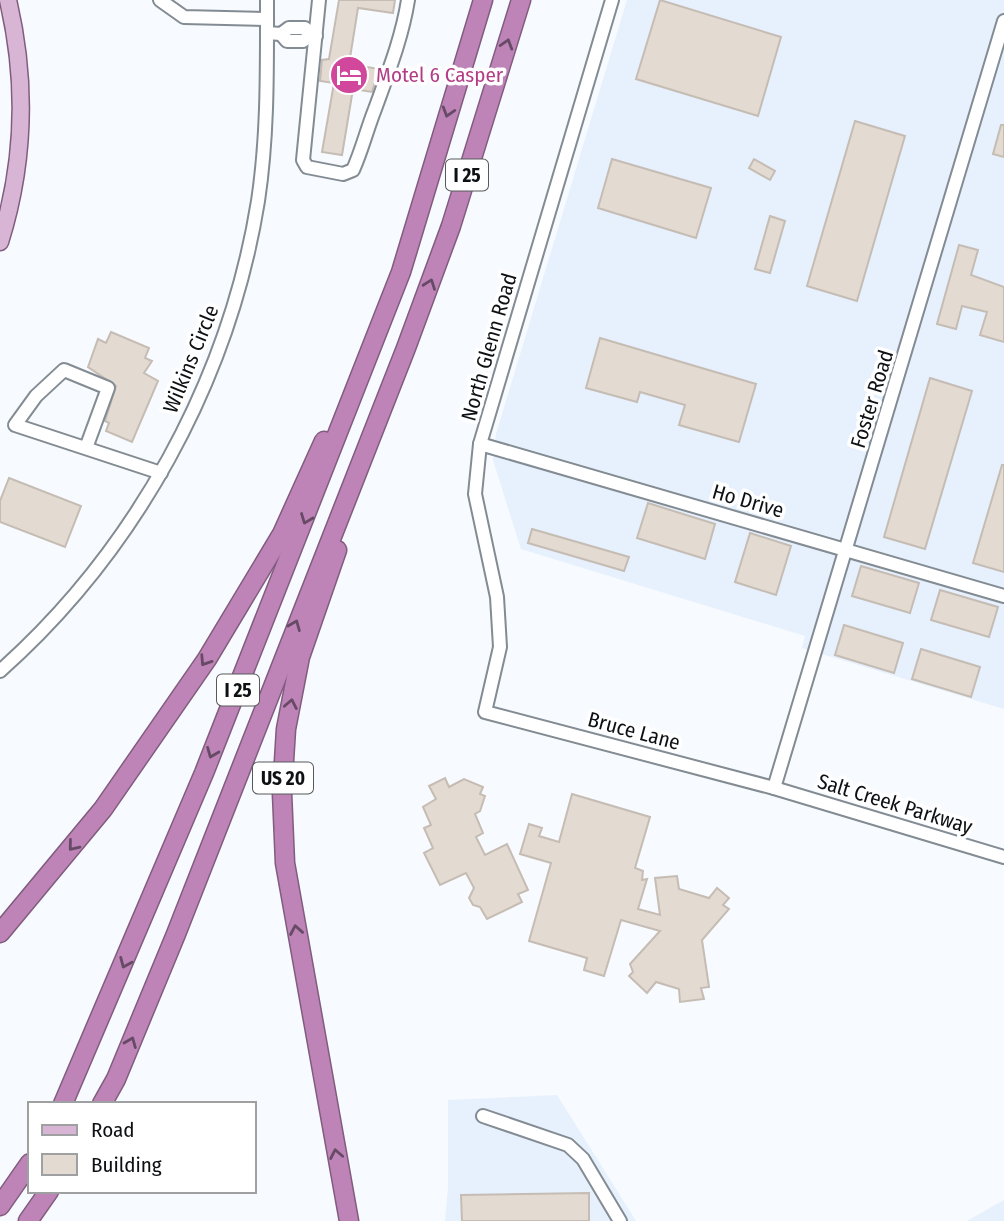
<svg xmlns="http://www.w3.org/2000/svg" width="1004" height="1221" font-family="'Fira Sans Condensed',sans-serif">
<rect width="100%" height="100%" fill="#f7fafe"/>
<g fill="#e6f1fd">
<polygon points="627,0 1004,0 1004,709 802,648 805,636 521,549 493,460 496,434"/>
<polygon points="557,1095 636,1221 445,1221 448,1188 448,1100"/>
<polygon points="1004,1200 1004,1221 967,1221"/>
</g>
<g fill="#e3dad2" stroke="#c5bcb4" stroke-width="2">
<polygon points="339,0 395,0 393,13 358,8 349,64 379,69 372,92 353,89 342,155 322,152 334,83 320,81 322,60 329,59"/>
<polygon points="660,0 781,37 758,116 636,79"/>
<polygon points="855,121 905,136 857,301 807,286"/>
<polygon points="1001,125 1004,125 1004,157 993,154"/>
<polygon points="612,159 711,188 696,238 598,208"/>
<polygon points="754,159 775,171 770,180 749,168"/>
<polygon points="770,216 785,221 770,273 755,269"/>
<polygon points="959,245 978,250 971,275 1004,287 1004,342 980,335 987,312 962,306 956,329 937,324"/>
<polygon points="111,332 149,348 145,358 152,361 144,373 158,381 132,442 106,431 109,423 105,421 116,386 88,367 98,339 106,343"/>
<polygon points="600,338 756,384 739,442 679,425 685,405 640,392 637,402 586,388"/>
<polygon points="930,378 972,391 925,549 884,537"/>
<polygon points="1002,465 1004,465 1004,572 973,563"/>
<polygon points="9,478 81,506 65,547 0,522 0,501"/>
<polygon points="648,503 715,524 705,559 637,538"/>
<polygon points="532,529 629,557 624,571 528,543"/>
<polygon points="750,533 791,546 776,595 735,582"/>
<polygon points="861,566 919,583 910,613 852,596"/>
<polygon points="940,590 998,607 989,637 931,620"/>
<polygon points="844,625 903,643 894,673 835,655"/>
<polygon points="921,649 980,667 971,697 912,679"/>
<polygon points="445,778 449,787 464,779 483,787 480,794 485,796 480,811 475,814 483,833 476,837 485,855 507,844 528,890 518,894 522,902 487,919 480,907 473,905 469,898 474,888 466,873 440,885 424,853 433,848 424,828 431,825 423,807 436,799 429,786"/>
<polygon points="572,794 650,817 635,868 643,871 642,880 647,879 638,909 660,915 655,878 677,876 679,889 709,898 717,888 729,898 723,905 729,909 702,940 709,987 701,988 704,999 680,1002 679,989 656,982 647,993 629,976 633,972 630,964 660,931 621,920 604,976 584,970 587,958 529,941 551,863 520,854 529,824 542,828 539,836 559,842"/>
<polygon points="589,1193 589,1221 462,1221 461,1195"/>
</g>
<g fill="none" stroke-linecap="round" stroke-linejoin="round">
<defs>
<g id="minor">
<polyline points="160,0 184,17 267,19"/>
<path d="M319,0L303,160L307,167L343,174L353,170C362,150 367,129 375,109C388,73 402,38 408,0"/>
<polyline points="612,0 480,444 475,494 497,597 500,647 485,712 774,788 1004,857"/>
<polyline points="267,33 281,34 289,28 305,28 316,36"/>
<polyline points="281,34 287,41 303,41 311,35"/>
<polyline points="480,444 1004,596"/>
<polyline points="86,448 108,388 64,370 36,396 15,425 161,473"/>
<path d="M0,671C135,551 229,381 258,201C268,135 267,67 267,0"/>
<polyline points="774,788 1004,21"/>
<polyline points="483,1116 568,1145 583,1159 620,1221"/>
</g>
<path id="major" d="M0,242C25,162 27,81 8,0"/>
<g id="highway">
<polyline points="337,550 300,657 286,729 282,793 285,863 349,1221"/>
<polyline points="0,933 103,809 207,659 282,534 324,441"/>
<polyline points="63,1104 204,773 401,272 483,0"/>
<polyline points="102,1104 116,1079 176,934 406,348 451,226 521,0"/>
<polyline points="0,1206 30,1163"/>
<polyline points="28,1221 49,1191"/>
</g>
</defs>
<use href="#minor" stroke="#838b93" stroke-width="16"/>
<use href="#major" stroke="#805c7e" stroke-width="19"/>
<use href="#highway" stroke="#805c7e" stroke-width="21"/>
<use href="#minor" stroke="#fff" stroke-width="12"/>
<use href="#major" stroke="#d8b5d4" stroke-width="16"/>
<use href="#highway" stroke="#be84b7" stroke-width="18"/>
</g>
<defs><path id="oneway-chevron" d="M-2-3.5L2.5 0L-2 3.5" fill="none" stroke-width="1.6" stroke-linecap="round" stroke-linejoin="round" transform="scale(1.75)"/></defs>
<g stroke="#664a66">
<use href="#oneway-chevron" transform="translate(507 44) rotate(-73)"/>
<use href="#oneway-chevron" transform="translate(448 112) rotate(107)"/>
<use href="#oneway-chevron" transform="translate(430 284) rotate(-70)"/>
<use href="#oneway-chevron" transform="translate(306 519) rotate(111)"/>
<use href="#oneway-chevron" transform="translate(295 625) rotate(-68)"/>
<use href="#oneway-chevron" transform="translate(205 661) rotate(123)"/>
<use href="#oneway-chevron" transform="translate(291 704) rotate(-79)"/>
<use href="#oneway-chevron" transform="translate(212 753) rotate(112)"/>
<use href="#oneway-chevron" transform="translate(73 846) rotate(129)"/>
<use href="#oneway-chevron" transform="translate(296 930) rotate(-100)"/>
<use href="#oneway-chevron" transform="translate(125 963) rotate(113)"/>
<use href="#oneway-chevron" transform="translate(131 1042) rotate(-68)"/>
<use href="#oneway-chevron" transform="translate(336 1154) rotate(-101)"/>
</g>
<defs>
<symbol id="hotel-disc" viewBox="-11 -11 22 22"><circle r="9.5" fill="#d1479c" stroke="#fff"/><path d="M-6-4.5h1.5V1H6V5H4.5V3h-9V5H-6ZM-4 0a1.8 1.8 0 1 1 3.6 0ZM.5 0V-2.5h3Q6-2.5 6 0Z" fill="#fff"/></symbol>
</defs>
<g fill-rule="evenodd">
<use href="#hotel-disc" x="327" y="53" width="44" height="44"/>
</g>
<g text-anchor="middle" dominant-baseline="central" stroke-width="7" stroke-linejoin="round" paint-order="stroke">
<g fill="#fff" stroke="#56585a" stroke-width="2">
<rect x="446" y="159.5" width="42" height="31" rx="5"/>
<rect x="217" y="674.5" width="42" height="31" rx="5"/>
<rect x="253" y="762.5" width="60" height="31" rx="5"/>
</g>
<g font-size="19" font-weight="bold" fill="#0e1114">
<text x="467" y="175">I 25</text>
<text x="238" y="690">I 25</text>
<text x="283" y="778">US 20</text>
</g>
<g font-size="21" fill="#b23c85" stroke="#fff" text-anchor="start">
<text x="376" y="75">Motel 6 Casper</text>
</g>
<g font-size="21" fill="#0e1114" stroke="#fff">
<text transform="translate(489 347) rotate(-74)">North Glenn Road</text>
<text transform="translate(191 359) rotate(-68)">Wilkins Circle</text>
<text transform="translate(872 399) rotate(-73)">Foster Road</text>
<text transform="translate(748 501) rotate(16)">Ho Drive</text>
<text transform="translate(634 731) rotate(15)">Bruce Lane</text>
<text transform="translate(895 804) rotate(17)">Salt Creek Parkway</text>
</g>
</g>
<rect x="28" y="1102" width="228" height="91" fill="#ffffff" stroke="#9fa0a1" stroke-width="2"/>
<rect x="42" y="1125" width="35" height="10" fill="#d8b5d4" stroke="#9fa0a1" stroke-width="2"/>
<text x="91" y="1137" font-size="21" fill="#0e1114">Road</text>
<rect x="42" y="1154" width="35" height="21" fill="#e3dad2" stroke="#9fa0a1" stroke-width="2"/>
<text x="91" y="1172" font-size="21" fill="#0e1114">Building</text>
</svg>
